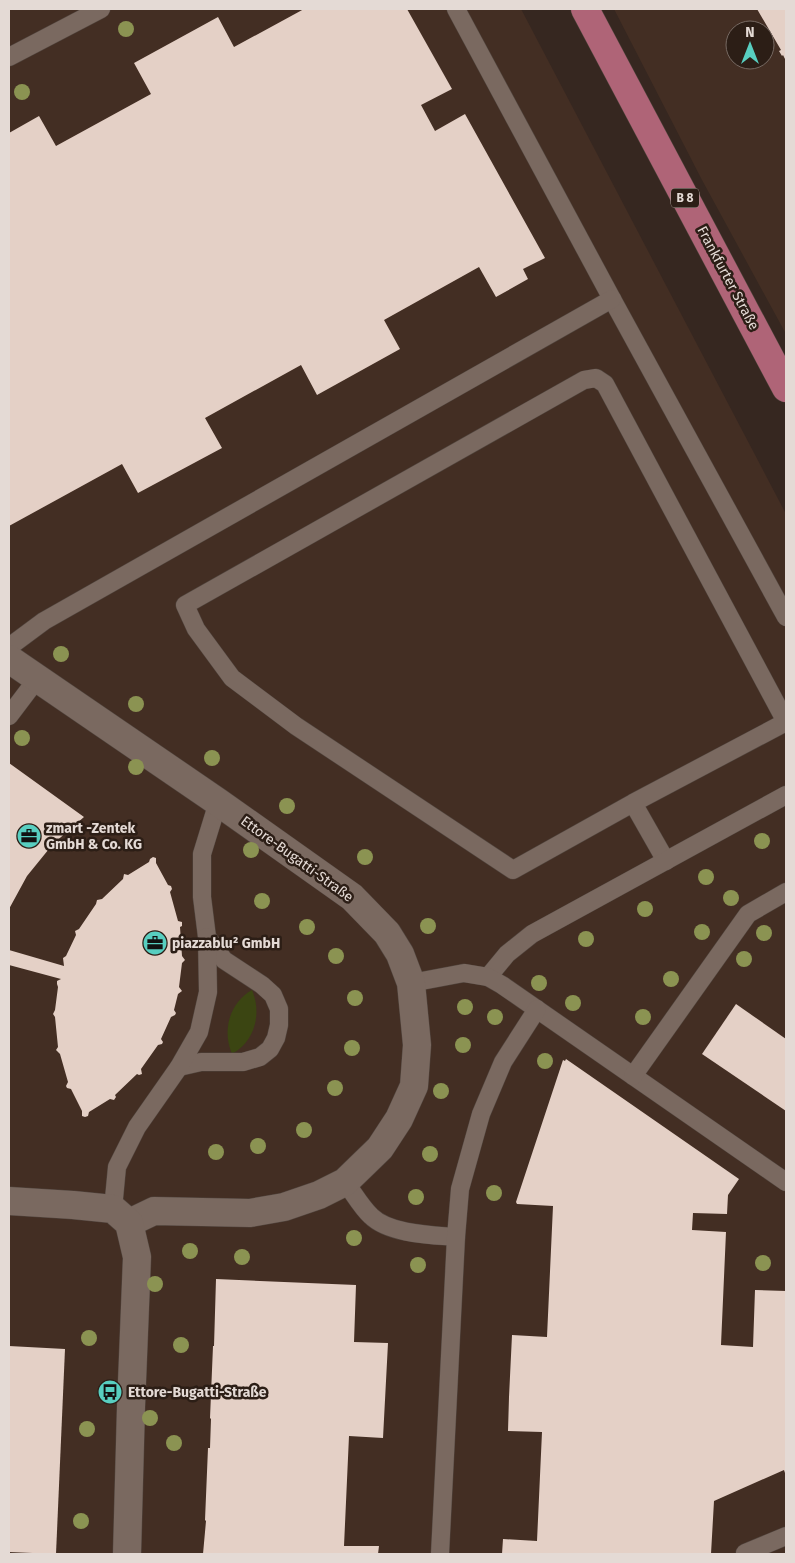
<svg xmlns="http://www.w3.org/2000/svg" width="795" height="1563" font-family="'Fira Sans',sans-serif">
<rect width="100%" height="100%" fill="#362720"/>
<g fill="#432e23" fill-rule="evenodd">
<polygon points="9,9 521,9 786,514 786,1554 9,1554"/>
<path d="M614,9H786V334L702,180ZM735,30H765V60H735Z"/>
</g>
<path fill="#3b4512" d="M252,990C262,1014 255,1041 232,1054C222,1031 229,1003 252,990Z"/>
<g fill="#e4d0c6">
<polygon points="304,9 407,9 452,89 421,105 435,131 465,114 545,258 523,269 528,279 496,297 479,267 384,320 400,349 317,395 301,365 205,418 222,448 138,493 122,464 9,526 9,133 39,116 56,146 151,94 134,63 218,17 234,47"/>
<polygon points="757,9 786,9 786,61 783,55 782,56 779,51 781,50"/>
<polygon points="9,763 84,817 53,844 27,876 9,909"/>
<polygon points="153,857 156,858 156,863 168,885 171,886 172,889 170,892 178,921 182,922 182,926 180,927 182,956 185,960 182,963 179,987 182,991 178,994 174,1010 176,1013 175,1015 171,1017 161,1039 163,1042 162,1044 158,1045 141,1069 142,1074 139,1075 137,1074 115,1095 116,1097 114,1100 110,1099 89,1112 88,1116 85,1117 82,1116 82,1111 71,1089 67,1088 66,1086 68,1082 60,1054 56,1050 58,1047 55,1017 53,1014 55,1010 58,987 57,984 57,981 61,979 9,965 9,950 64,966 63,958 66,956 76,935 75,931 79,929 96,904 97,900 102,899 123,879 124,874 128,875 149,862 150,859"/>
<polygon points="736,1004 786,1039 786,1111 702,1054"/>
<polygon points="566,1059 739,1179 728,1195 727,1214 693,1213 692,1230 726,1232 721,1345 753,1347 755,1290 786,1291 786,1476 784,1470 714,1501 711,1554 502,1554 503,1539 537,1541 542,1432 508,1431 509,1397 512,1335 547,1337 553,1206 517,1204 516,1202 563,1060 565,1061"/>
<polygon points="216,1279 356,1285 354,1342 388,1343 383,1438 349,1436 344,1546 379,1546 378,1554 203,1554 206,1521 205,1520 208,1448 210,1448 211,1419 210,1418 213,1346 214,1346"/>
<polygon points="9,1346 65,1349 56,1554 9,1552"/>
</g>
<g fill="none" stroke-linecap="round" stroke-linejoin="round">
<defs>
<g id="lane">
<polyline points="456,9 612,299 786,617"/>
<polyline points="9,57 101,9"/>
<polyline points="9,647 44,621 612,299"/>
<polyline points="9,716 37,679"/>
<polyline points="633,803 513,870 296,726 232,678 196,629 185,605 584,380 596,378 605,384 786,722 633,803 666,861"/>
<polyline points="488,977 507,954 532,934 786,795"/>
<polyline points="411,983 464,973 488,977 502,985 786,1182"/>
<polyline points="179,1067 201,1062 243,1062 260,1057 270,1049 276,1038 279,1025 279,1009 273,995 262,985 224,960 207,937 202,897 202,854 218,802"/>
<polyline points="633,1076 748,914 786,892"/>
<path d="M345,1182C353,1192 361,1207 371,1216C389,1234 431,1235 456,1237"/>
<polyline points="113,1209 117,1167 137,1127 179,1067 199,1032 208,992 207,937"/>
<polyline points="745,1553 786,1536"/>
<polyline points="440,1554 456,1237 460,1189 481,1114 503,1062 537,1009"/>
</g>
<g id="street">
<polyline points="9,659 218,802 352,897 387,933 400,954 411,983 417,1045 414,1086 399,1119 380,1148 345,1182 319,1195 284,1207 250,1213 154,1211 129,1223"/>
<polyline points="9,1201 73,1205 113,1209 129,1223 137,1257 131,1407 127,1554"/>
</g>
<polyline id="primary" points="585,9 786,388"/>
</defs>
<use href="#lane" stroke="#51453e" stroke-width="19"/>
<use href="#street" stroke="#51453e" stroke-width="29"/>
<use href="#primary" stroke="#51453e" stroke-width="29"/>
<use href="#lane" stroke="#7a6960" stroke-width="18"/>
<use href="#street" stroke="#7a6960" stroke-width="28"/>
<use href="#primary" stroke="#af6477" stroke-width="28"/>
</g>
<g fill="#8b9352">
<circle cx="126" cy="29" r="8"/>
<circle cx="22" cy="92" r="8"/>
<circle cx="61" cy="654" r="8"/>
<circle cx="136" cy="704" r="8"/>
<circle cx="22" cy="738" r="8"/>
<circle cx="212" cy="758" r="8"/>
<circle cx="136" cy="767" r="8"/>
<circle cx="287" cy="806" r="8"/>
<circle cx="762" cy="841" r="8"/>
<circle cx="251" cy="850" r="8"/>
<circle cx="365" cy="857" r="8"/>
<circle cx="706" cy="877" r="8"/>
<circle cx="731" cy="898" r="8"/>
<circle cx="262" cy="901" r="8"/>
<circle cx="645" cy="909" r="8"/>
<circle cx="428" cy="926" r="8"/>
<circle cx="307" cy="927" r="8"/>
<circle cx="702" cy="932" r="8"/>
<circle cx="764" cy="933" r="8"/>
<circle cx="586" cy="939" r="8"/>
<circle cx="336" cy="956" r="8"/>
<circle cx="744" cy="959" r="8"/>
<circle cx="671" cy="979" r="8"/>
<circle cx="539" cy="983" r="8"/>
<circle cx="355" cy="998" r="8"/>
<circle cx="573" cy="1003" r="8"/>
<circle cx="465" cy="1007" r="8"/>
<circle cx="495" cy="1017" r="8"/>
<circle cx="643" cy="1017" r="8"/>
<circle cx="463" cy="1045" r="8"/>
<circle cx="352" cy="1048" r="8"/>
<circle cx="545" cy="1061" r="8"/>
<circle cx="335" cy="1088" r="8"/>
<circle cx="441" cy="1091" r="8"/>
<circle cx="304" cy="1130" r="8"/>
<circle cx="258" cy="1146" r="8"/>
<circle cx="216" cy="1152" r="8"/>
<circle cx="430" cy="1154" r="8"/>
<circle cx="494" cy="1193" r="8"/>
<circle cx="416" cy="1197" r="8"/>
<circle cx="354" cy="1238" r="8"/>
<circle cx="190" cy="1251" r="8"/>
<circle cx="242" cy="1257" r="8"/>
<circle cx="763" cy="1263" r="8"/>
<circle cx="418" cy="1265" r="8"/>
<circle cx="155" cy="1284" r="8"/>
<circle cx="89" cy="1338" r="8"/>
<circle cx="181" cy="1345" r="8"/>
<circle cx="150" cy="1418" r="8"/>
<circle cx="87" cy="1429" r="8"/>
<circle cx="174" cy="1443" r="8"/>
<circle cx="81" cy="1521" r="8"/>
</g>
<defs>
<symbol id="office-disc" viewBox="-11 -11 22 22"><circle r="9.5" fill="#58cec0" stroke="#2c1e16"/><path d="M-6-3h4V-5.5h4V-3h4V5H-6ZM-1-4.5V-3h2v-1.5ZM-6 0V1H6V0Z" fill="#111"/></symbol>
<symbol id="bus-disc" viewBox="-11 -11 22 22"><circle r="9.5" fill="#58cec0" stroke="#2c1e16"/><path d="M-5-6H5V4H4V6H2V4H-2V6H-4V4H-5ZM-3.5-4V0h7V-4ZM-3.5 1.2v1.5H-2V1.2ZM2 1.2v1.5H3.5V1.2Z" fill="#111"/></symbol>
</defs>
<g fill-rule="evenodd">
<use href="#office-disc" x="15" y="822" width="28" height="28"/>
<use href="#office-disc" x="141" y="929" width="28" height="28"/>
<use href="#bus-disc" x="96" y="1378" width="28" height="28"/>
</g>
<g text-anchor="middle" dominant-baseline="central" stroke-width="5" stroke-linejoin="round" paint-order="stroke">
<rect fill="#2c1e16" stroke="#ada29c" stroke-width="1" x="671" y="188.5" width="28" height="19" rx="4"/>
<g font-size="12" font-weight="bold" fill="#e4dad5">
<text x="685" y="198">B 8</text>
</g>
<g font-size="14" fill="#e4dad5" stroke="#2c1e16">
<text transform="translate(728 278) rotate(62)">Frankfurter Straße</text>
<text transform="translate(297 859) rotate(36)">Ettore-Bugatti-Straße</text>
</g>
<g font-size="14" font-weight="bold" fill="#e4dad5" stroke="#2c1e16" text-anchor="start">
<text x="46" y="828">zmart -Zentek<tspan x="46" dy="16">GmbH &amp; Co. KG</tspan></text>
<text x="172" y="943">piazzablu² GmbH</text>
<text x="128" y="1392">Ettore-Bugatti-Straße</text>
</g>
</g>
<rect width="795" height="1563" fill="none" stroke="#e4dad5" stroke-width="20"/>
<g transform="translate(750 45)"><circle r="24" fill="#2c1e16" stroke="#766962"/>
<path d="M0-4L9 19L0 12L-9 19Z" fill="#58cec0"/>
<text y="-8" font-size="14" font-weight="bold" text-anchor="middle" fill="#e4dad5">N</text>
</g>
</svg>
